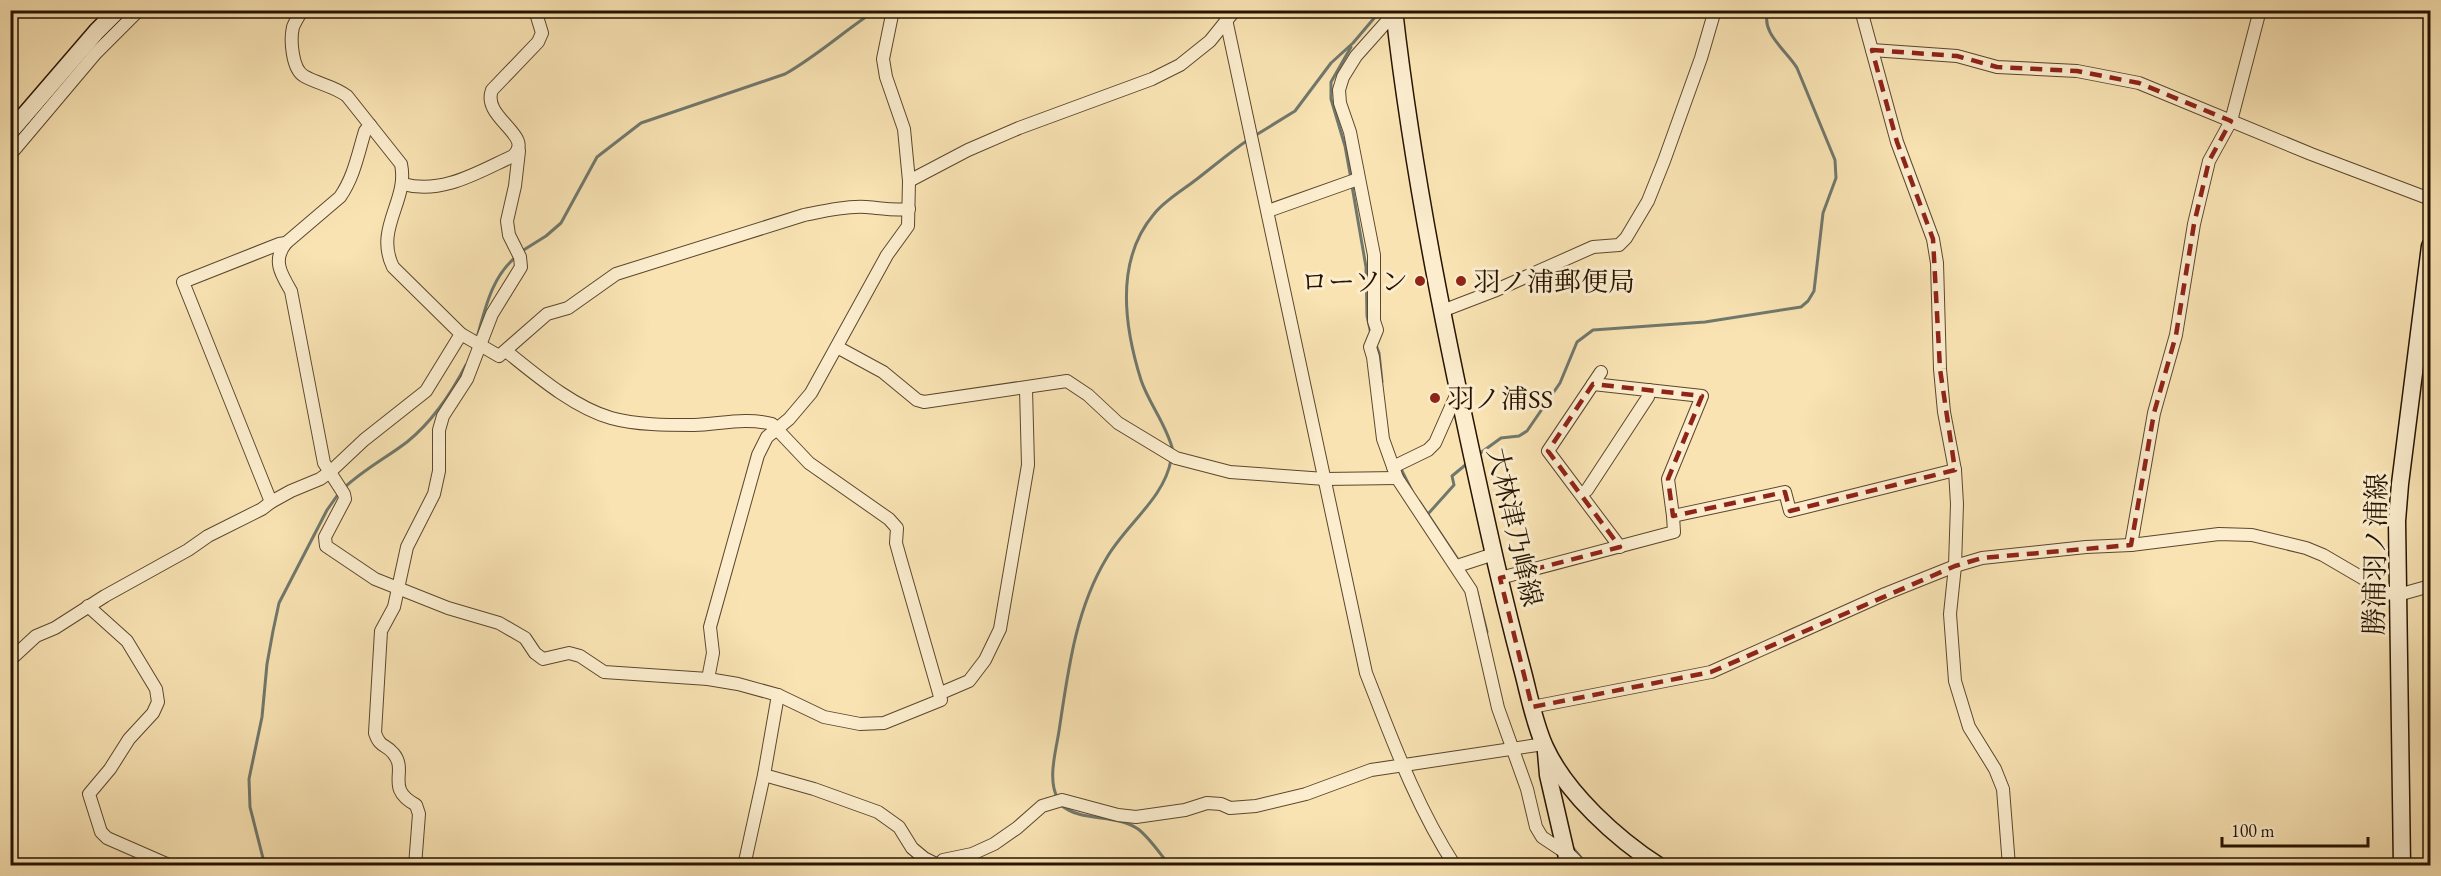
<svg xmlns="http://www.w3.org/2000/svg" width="2441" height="876" font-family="'EB Garamond','Noto Serif JP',serif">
<rect width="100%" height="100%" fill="#f9e3b3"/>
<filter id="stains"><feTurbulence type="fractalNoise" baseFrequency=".00333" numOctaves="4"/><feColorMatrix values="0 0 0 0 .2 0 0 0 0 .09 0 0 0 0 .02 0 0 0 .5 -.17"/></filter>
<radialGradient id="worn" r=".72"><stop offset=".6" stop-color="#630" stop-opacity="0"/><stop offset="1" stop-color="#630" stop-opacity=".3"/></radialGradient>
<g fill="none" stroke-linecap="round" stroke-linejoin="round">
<g stroke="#70786d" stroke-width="3">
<polyline points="1351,47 1331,82 1331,99 1345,146 1351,179"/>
<polyline points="1256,135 1295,111 1331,63 1353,43 1381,10"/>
<polyline points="1352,186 1366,267 1367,316 1371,334"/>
<path d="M522,251L546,236L561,223L597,157L641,123L785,74C817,56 844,31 876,10"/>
<path d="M478,334C486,305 493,275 517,256"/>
<polyline points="1376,345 1379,353 1382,382"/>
<path d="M1173,451C1167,425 1149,404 1141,380C1124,326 1115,260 1154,214C1165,200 1183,190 1197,179C1214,166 1230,152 1248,140"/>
<path d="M1479,454L1501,438L1519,436L1527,431L1560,383L1577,342L1593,330L1705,322L1801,307L1808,301L1814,291L1823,213L1836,178L1835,160L1797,68C1788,52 1758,31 1769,10"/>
<polyline points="1400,467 1412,491"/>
<path d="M344,488C363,470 386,458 407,442C433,421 451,394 466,365"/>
<polyline points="1419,501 1459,561"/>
<polyline points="1428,514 1454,485 1452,476 1469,462"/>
<polyline points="1477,592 1487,632"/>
<path d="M1058,799C1047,780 1056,751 1059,731C1068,672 1075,611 1106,559C1125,525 1164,499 1171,460"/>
<path d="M1061,805C1082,823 1115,813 1138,829C1150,838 1160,854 1170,866"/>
<polyline points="1573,848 1588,866"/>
<polyline points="265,866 250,807 249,779 262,717 267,664 273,631 279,603 327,510 339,493"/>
</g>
<defs>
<g id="street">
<path d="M302,10C299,16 295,22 293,27C290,40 292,69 304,76C318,84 334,86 347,96L401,164C409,201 374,228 393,267L461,334L499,356L547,314L568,308L616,274L804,215C824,211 845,206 866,207C883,208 891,211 909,209"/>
<path d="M1224,10L1366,673C1392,739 1416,806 1455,866"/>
<polyline points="1397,10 1356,56 1343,77 1339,90 1340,103 1350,132 1374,255 1374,321 1377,330 1370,347 1373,357 1383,439 1397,478 1471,590 1498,708 1527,789 1536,827 1542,837 1560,849 1566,851 1581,866"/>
<polyline points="1861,10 1897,142 1933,239 1937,263 1940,369 1944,412 1955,470 1957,504 1955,566 1950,614 1955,681 1969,727 1995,769 2003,789 2009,866"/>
<polyline points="1872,50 1957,56 1997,67 2077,71 2139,83 2311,154 2430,199"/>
<path d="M370,125L365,131C358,154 354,177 340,197L286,243C272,260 281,274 291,291L324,463L344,494L345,499L325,537L326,546L375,579L448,608L499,623L525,638L535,653L543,659L569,653L580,656L604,672L708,679L738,684L778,695L824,717L860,724L884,723L941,700L901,561L896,543L897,528L889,519L809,463L772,424C745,417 721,424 694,425C667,425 636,425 611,418C573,407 536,375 506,351"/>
<polyline points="10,155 96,53 139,10"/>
<polyline points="909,181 968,150 1019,128 1152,79 1180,65 1210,41 1235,10"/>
<path d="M403,184C442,195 478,172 513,156C536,136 481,118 492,90L538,42L542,33L535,10"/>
<polyline points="1268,211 1358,179"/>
<polyline points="286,243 279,244 183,282 271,502 291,491 320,479 330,472 364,440 426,391 461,334"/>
<polyline points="1442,311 1494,291 1593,247 1619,245 1626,238 1648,201 1664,161 1701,58 1715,10"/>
<polyline points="837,347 883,372 917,400 924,402 1067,381 1088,395 1118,423 1176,458 1230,472 1325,479 1397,478"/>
<polyline points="1601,372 1548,451 1620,547"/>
<polyline points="1593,384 1702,396 1668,479 1673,516"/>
<polyline points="1393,467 1428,450 1435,443 1458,391"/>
<polyline points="1581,494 1587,490 1648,397 1649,390"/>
<polyline points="2131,545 2154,413 2176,335 2194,224 2209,161 2231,121 2260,10"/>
<polyline points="1457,566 1494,554"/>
<polyline points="1500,578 1674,532 1673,516 1785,492 1790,511 1955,470"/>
<polyline points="88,606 127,641 156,689 158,702 153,713 129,739 110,769 89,794 101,832 107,838 171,866"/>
<polyline points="10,660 36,636 55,628 105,596 188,550 208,536 262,509 271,502"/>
<polyline points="708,679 713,653 710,627 758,455 767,437 789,419 811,393 887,255 908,226 909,181 904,129 886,77 883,59 893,10"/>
<polyline points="941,693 969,681 985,660 1000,629 1028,465 1026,389"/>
<polyline points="1532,707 1711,672 1885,594 1955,566 1982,558 2086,547 2131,545 2219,534 2252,535 2306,548 2323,555 2388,593 2398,595 2430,586"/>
<polyline points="764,775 814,789 878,812 899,827 912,848 924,858 938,865"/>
<path d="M415,866L419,814L416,805C384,788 409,771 393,753C386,744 380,748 375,733L381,631L394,607L407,547L434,494L439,471V430L443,416L467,379L492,314L521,267L520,257L509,235L507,221L515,186L519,151"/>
<polyline points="744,866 764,775 778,695"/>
<polyline points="938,866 943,860 972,854 994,844 1017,828 1042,806 1062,800 1118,815 1136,817 1185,810 1207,803 1221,804 1230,808 1256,806 1306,794 1371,770 1544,744"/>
</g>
<g id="secondary">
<path d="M1394,10C1414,185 1450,357 1488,528C1499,578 1511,627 1524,676C1530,700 1535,725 1545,747C1566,793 1617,839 1659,866"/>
<polyline points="10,132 97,31 118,10"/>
<polyline points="1546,752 1548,775 1569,866"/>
<polyline points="2402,866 2397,521 2400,484 2430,246"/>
</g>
</defs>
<use href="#street" stroke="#5b472d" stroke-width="14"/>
<use href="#secondary" stroke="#261300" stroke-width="19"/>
<use href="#street" stroke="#fbedce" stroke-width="12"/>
<use href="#secondary" stroke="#fbedce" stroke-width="16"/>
</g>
<path fill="none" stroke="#8f2418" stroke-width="4.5" stroke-dasharray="12 8" stroke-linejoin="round" d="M1872,50L1957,56L1997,67L2077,71L2139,83L2231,121L2209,161L2194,224L2176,335L2154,413L2131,545L1982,558L1955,566L1711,672L1532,707L1500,578L1620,547L1548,451L1593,384L1702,396L1668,479L1673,516L1785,492L1790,511L1955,470L1940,369L1933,239L1897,142Z"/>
<g fill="#8f2418" stroke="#fbedce" stroke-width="2">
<circle cx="1420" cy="281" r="6"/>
<circle cx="1461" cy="281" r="6"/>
<circle cx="1435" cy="398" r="6"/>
</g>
<g text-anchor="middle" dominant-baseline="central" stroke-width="6" stroke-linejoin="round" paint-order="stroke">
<g font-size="27" fill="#261300" stroke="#fbedce" text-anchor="start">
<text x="1408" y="281" text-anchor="end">ローソン</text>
<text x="1473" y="281">羽ノ浦郵便局</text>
<text x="1447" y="398">羽ノ浦SS</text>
</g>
<g font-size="27" fill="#261300" stroke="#fbedce">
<text transform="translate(1515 527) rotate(77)">大林津乃峰線</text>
<text transform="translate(2375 554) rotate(-89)">勝浦羽ノ浦線</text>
</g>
</g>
<rect width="2441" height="876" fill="none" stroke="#f9e3b3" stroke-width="36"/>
<rect x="12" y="12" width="2417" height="852" fill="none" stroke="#261300" stroke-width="3"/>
<rect x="18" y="18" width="2405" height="840" fill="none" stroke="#261300" stroke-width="1.5"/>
<path d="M2222 837v9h146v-9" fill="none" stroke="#261300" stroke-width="3"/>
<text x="2231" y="837" font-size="18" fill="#261300" stroke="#fbedce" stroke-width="4.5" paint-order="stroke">100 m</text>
<rect width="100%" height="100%" filter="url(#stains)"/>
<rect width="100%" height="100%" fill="url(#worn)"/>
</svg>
